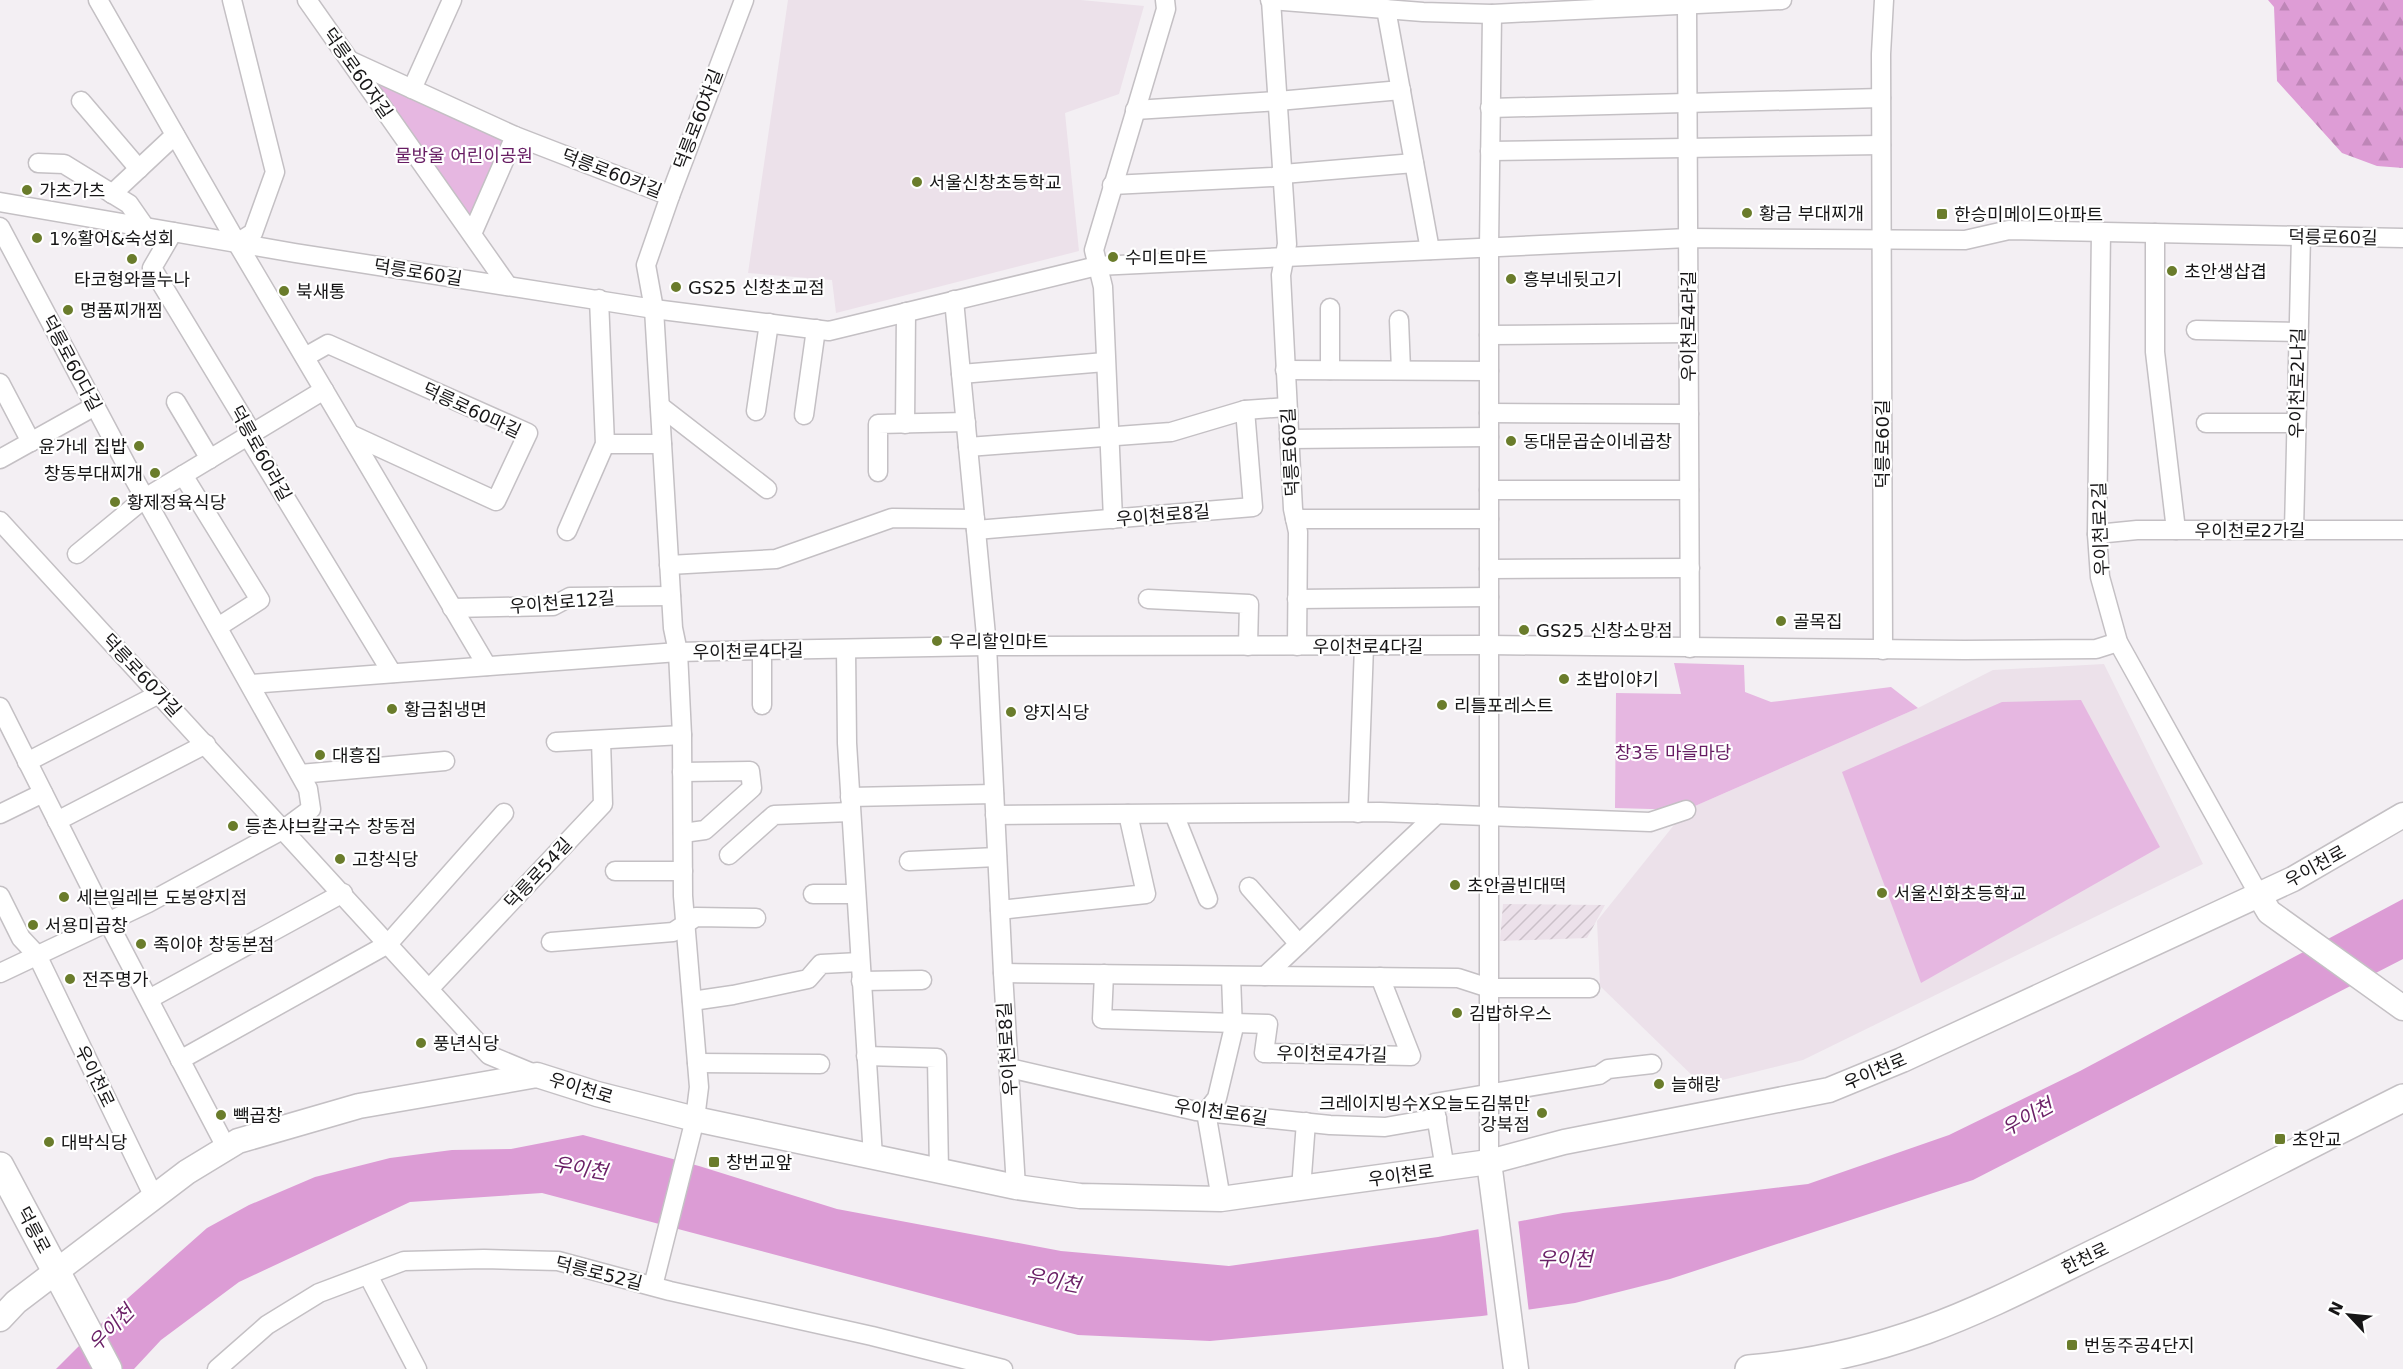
<svg xmlns="http://www.w3.org/2000/svg" width="2403" height="1369" font-family="'DejaVu Sans','Noto Sans KR',sans-serif">
<defs>
<pattern id="industrial-furrows" width="10" height="10" patternUnits="userSpaceOnUse" patternTransform="scale(1.5)"><rect width="10" height="10" fill="#ece1ea"/><path d="M-1 1l2-2M0 10L10 0M9 11l2-2" fill="none" stroke="#cac0c8"/></pattern>
<pattern id="forest-firs" width="22" height="20" patternUnits="userSpaceOnUse" patternTransform="scale(1.5)"><rect width="22" height="20" fill="#de9dd6"/><path d="M5 1l3.5 6h-7zM16 11l3.5 6h-7z" fill="#be86b7"/></pattern>
</defs>
<rect width="100%" height="100%" fill="#f3eff3"/>
<g fill="#ece1ea">
<polygon points="788,0 1081,0 1144,6 1119,94 1065,113 1079,251 836,313 832,280 748,273"/>
<polygon points="2104,664 2203,864 1803,1060 1702,1085 1600,986 1597,921 1686,810 1918,708 1993,670"/>
</g>
<polygon fill="url(#industrial-furrows)" points="1503,904 1605,905 1587,938 1500,941"/>
<polygon fill="url(#forest-firs)" points="2268,0 2403,0 2403,168 2377,166 2342,153 2277,81 2274,7"/>
<g fill="#e6b7e1">
<polygon points="357,67 511,137 472,229"/>
<polygon points="1674,663 1744,665 1745,692 1771,702 1891,687 1918,708 1686,810 1615,808 1616,693 1681,694"/>
<polygon points="2081,700 2160,847 1921,983 1842,772 2002,702"/>
</g>
<polygon fill="#dc9cd5" points="2403,899 2403,959 1973,1180 1670,1279 1575,1303 1482,1316 1210,1341 1078,1335 542,1193 410,1202 239,1282 161,1340 134,1369 56,1369 119,1306 207,1228 249,1205 315,1177 390,1158 452,1150 511,1149 583,1135 699,1166 837,1209 1061,1251 1229,1266 1438,1237 1563,1213 1808,1184 1949,1135 2080,1071"/>
<polygon fill="#f3eff3" points="1518,1219 1529,1313 1488,1319 1478,1226"/>
<g fill="none" stroke-linecap="round" stroke-linejoin="round">
<defs>
<g id="minor">
<polyline points="98,0 237,243 487,666"/>
<polyline points="232,0 275,172 253,233 237,243"/>
<polyline points="307,0 508,286"/>
<polyline points="1270,0 1423,12 1492,14 1782,0"/>
<polyline points="1271,0 1287,244 1281,275 1293,509 1298,532 1297,646"/>
<polyline points="1687,4 1690,648"/>
<polyline points="1386,9 1430,250"/>
<polyline points="351,61 515,136 670,196"/>
<polyline points="412,89 452,0"/>
<polyline points="81,101 139,169"/>
<polyline points="1490,108 1881,98"/>
<polyline points="1135,110 1278,101 1401,90"/>
<polyline points="1490,151 1881,145"/>
<polyline points="38,163 64,164 129,204 145,227"/>
<polyline points="1112,185 1273,177 1283,174 1414,163"/>
<polyline points="112,194 175,135"/>
<polyline points="0,202 295,253 654,309 829,331 1097,266 1688,238 1965,240 2009,230 2403,238"/>
<polyline points="0,227 128,468 308,789 311,809 284,829 148,903 0,973"/>
<polyline points="173,232 152,268 249,428 252,443 392,673"/>
<polyline points="2101,232 2097,534 2100,577 2118,642 2259,895"/>
<polyline points="2155,233 2155,352 2176,530"/>
<polyline points="472,234 515,136"/>
<polyline points="954,300 987,646 1003,973 1016,1187"/>
<polyline points="1330,308 1330,370"/>
<polyline points="1399,320 1401,370"/>
<polyline points="2196,330 2299,332"/>
<polyline points="1489,335 1688,333"/>
<polyline points="305,357 328,344 528,433 496,501 350,434"/>
<polyline points="1285,370 1489,371"/>
<polyline points="961,374 1105,362"/>
<polyline points="0,383 31,442"/>
<polyline points="176,402 210,459"/>
<polyline points="660,406 767,489"/>
<polyline points="756,411 769,323"/>
<polyline points="1489,413 1689,414"/>
<polyline points="804,415 816,329"/>
<polyline points="2206,423 2296,423"/>
<polyline points="905,424 906,312"/>
<polyline points="1289,439 1489,437"/>
<polyline points="605,444 662,444"/>
<polyline points="968,447 1171,432 1245,410 1287,407"/>
<polyline points="0,459 95,406"/>
<polyline points="878,472 878,424 966,422"/>
<polyline points="183,475 260,600 218,627"/>
<polyline points="1489,490 1689,490"/>
<polyline points="1113,519 1103,287 1094,250 1166,9 1165,0"/>
<polyline points="1295,519 1489,519"/>
<polyline points="0,521 489,1055 537,1075"/>
<polyline points="976,530 1253,507 1245,410"/>
<polyline points="2294,530 2301,236"/>
<polyline points="567,531 605,444 599,299"/>
<polyline points="2097,534 2137,530 2403,530"/>
<polyline points="77,554 145,498 324,390"/>
<polyline points="669,565 776,559 892,518 975,519"/>
<polyline points="1489,569 1690,568"/>
<polyline points="1148,599 1249,604 1248,646"/>
<polyline points="1297,599 1489,597"/>
<polyline points="452,608 553,606 570,597 671,596"/>
<polyline points="846,649 847,743 873,1157"/>
<polyline points="762,650 762,705"/>
<polyline points="1883,650 1881,54 1884,0"/>
<polyline points="250,684 678,652 762,650 987,646 1489,645 1964,650 2096,649 2118,642"/>
<polyline points="0,707 108,922 227,1149"/>
<polyline points="556,742 682,735"/>
<polyline points="27,762 159,694"/>
<polyline points="682,772 750,771 752,788 705,830 683,833"/>
<polyline points="300,774 445,761"/>
<polyline points="850,797 994,794"/>
<polyline points="1358,813 1364,646"/>
<polyline points="0,814 43,793"/>
<polyline points="1174,814 1208,899"/>
<polyline points="995,815 1380,812 1650,822 1686,810"/>
<polyline points="57,821 206,744"/>
<polyline points="729,855 774,815 850,812"/>
<polyline points="909,861 997,857"/>
<polyline points="615,871 683,871"/>
<polyline points="1249,887 1299,944"/>
<polyline points="813,894 856,894"/>
<polyline points="0,896 21,938 37,955 154,1197"/>
<polyline points="1000,910 1146,894 1128,814"/>
<polyline points="551,942 673,932 696,917 756,918"/>
<polyline points="1003,973 1458,978 1489,988 1590,988"/>
<polyline points="1104,974 1102,1019 1268,1024 1264,1053 1411,1056 1380,977"/>
<polyline points="1265,976 1437,814"/>
<polyline points="861,981 922,980"/>
<polyline points="429,989 603,804 601,740"/>
<polyline points="149,999 343,893"/>
<polyline points="692,1001 733,995 808,979 821,964 860,962"/>
<polyline points="866,1056 937,1058 939,1171"/>
<polyline points="180,1060 388,944 504,813"/>
<polyline points="697,1063 820,1064"/>
<polyline points="1009,1068 1196,1111 1330,1125 1385,1127 1437,1118"/>
<polyline points="1489,1162 1489,247 1492,14"/>
<polyline points="1445,1169 1434,1103 1599,1075 1608,1069 1652,1064"/>
<polyline points="1301,1189 1306,1122"/>
<polyline points="1221,1199 1206,1112 1217,1098 1233,1031 1231,976"/>
<polyline points="368,1275 417,1369"/>
<polyline points="653,1286 695,1119 699,1087 683,896 682,735 678,652 673,628 654,309 646,265 670,196 744,0"/>
<polyline points="217,1369 267,1325 319,1293 404,1261 484,1259 558,1261 670,1291 872,1336 1003,1369"/>
</g>
<g id="tertiary">
<polyline points="2259,895 2269,912 2403,1008"/>
<polyline points="1489,1162 1516,1369"/>
<polyline points="0,1319 16,1302 187,1172 238,1141 359,1106 537,1075 597,1094 695,1119 1016,1187 1080,1196 1221,1199 1489,1162 1564,1142 1829,1090 1902,1060 2293,879 2403,815"/>
</g>
<g id="secondary">
<polyline points="0,1166 108,1369"/>
<path d="M1749,1369C1809,1364 1870,1350 1926,1330C1987,1308 2045,1277 2103,1249C2204,1200 2303,1148 2403,1098"/>
</g>
</defs>
<use href="#minor" stroke="#c4c0c4" stroke-width="21"/>
<use href="#tertiary" stroke="#c4c0c4" stroke-width="27"/>
<use href="#secondary" stroke="#c4c0c4" stroke-width="30"/>
<use href="#minor" stroke="#fff" stroke-width="18"/>
<use href="#tertiary" stroke="#fff" stroke-width="24"/>
<use href="#secondary" stroke="#fff" stroke-width="27"/>
</g>
<g fill="#6a7c2b" stroke="#fff" stroke-width="2">
<circle cx="917" cy="182" r="6"/>
<circle cx="27" cy="190" r="6"/>
<circle cx="1747" cy="213" r="6"/>
<rect x="1936" y="208" width="12" height="12" rx="3"/>
<circle cx="37" cy="238" r="6"/>
<circle cx="1113" cy="257" r="6"/>
<circle cx="132" cy="259" r="6"/>
<circle cx="2172" cy="271" r="6"/>
<circle cx="1511" cy="279" r="6"/>
<circle cx="676" cy="287" r="6"/>
<circle cx="284" cy="291" r="6"/>
<circle cx="68" cy="310" r="6"/>
<circle cx="1511" cy="441" r="6"/>
<circle cx="139" cy="446" r="6"/>
<circle cx="155" cy="473" r="6"/>
<circle cx="115" cy="502" r="6"/>
<circle cx="1781" cy="621" r="6"/>
<circle cx="1524" cy="630" r="6"/>
<circle cx="937" cy="641" r="6"/>
<circle cx="1564" cy="679" r="6"/>
<circle cx="1442" cy="705" r="6"/>
<circle cx="392" cy="709" r="6"/>
<circle cx="1011" cy="712" r="6"/>
<circle cx="320" cy="755" r="6"/>
<circle cx="233" cy="826" r="6"/>
<circle cx="340" cy="859" r="6"/>
<circle cx="1455" cy="885" r="6"/>
<circle cx="1882" cy="893" r="6"/>
<circle cx="64" cy="897" r="6"/>
<circle cx="33" cy="925" r="6"/>
<circle cx="141" cy="944" r="6"/>
<circle cx="70" cy="979" r="6"/>
<circle cx="1457" cy="1013" r="6"/>
<circle cx="421" cy="1043" r="6"/>
<circle cx="1659" cy="1084" r="6"/>
<circle cx="1542" cy="1113" r="6"/>
<circle cx="221" cy="1115" r="6"/>
<rect x="2274" y="1133" width="12" height="12" rx="3"/>
<circle cx="49" cy="1142" r="6"/>
<rect x="708" y="1156" width="12" height="12" rx="3"/>
<rect x="2066" y="1339" width="12" height="12" rx="3"/>
</g>
<g text-anchor="middle" dominant-baseline="central" stroke-width="4.5" stroke-linejoin="round" paint-order="stroke">
<g font-size="18" fill="#171617" stroke="#fff">
<text transform="translate(358 73) rotate(55)">덕릉로60자길</text>
<text transform="translate(698 119) rotate(-69)">덕릉로60차길</text>
<text transform="translate(612 173) rotate(21)">덕릉로60카길</text>
<text transform="translate(2333 237) rotate(1)">덕릉로60길</text>
<text transform="translate(418 272) rotate(9)">덕릉로60길</text>
<text transform="translate(1688 326) rotate(-90)">우이천로4라길</text>
<text transform="translate(72 363) rotate(62)">덕릉로60다길</text>
<text transform="translate(2297 383) rotate(-89)">우이천로2나길</text>
<text transform="translate(472 410) rotate(25)">덕릉로60마길</text>
<text transform="translate(1882 444) rotate(-90)">덕릉로60길</text>
<text transform="translate(1290 452) rotate(-93)">덕릉로60길</text>
<text transform="translate(261 453) rotate(61)">덕릉로60라길</text>
<text transform="translate(1163 515) rotate(-5)">우이천로8길</text>
<text transform="translate(2100 529) rotate(-92)">우이천로2길</text>
<text x="2250" y="530">우이천로2가길</text>
<text transform="translate(562 602) rotate(-5)">우이천로12길</text>
<text x="1368" y="646">우이천로4다길</text>
<text transform="translate(748 651) rotate(-1)">우이천로4다길</text>
<text transform="translate(142 675) rotate(47)">덕릉로60가길</text>
<text transform="translate(2315 866) rotate(-29)">우이천로</text>
<text transform="translate(538 873) rotate(-47)">덕릉로54길</text>
<text transform="translate(1007 1049) rotate(-94)">우이천로8길</text>
<text transform="translate(1332 1054) rotate(1)">우이천로4가길</text>
<text transform="translate(1875 1071) rotate(-23)">우이천로</text>
<text transform="translate(95 1076) rotate(64)">우이천로</text>
<text transform="translate(581 1088) rotate(17)">우이천로</text>
<text transform="translate(1221 1112) rotate(8)">우이천로6길</text>
<text transform="translate(1401 1175) rotate(-8)">우이천로</text>
<text transform="translate(34 1230) rotate(62)">덕릉로</text>
<text transform="translate(2085 1258) rotate(-26)">한천로</text>
<text transform="translate(599 1273) rotate(14)">덕릉로52길</text>
</g>
<g font-size="18" fill="#671d63" stroke="#fff">
<text x="464" y="155">물방울 어린이공원</text>
<text x="1673" y="752">창3동 마을마당</text>
</g>
<g font-size="18" fill="#171617" stroke="#fff" text-anchor="start">
<text x="929" y="182">서울신창초등학교</text>
<text x="39" y="190">가츠가츠</text>
<text x="1759" y="213">황금 부대찌개</text>
<text x="1954" y="214">한승미메이드아파트</text>
<text x="49" y="238">1%활어&amp;숙성회</text>
<text x="1125" y="257">수미트마트</text>
<text x="2184" y="271">초안생삽겹</text>
<text x="132" y="279" text-anchor="middle">타코형와플누나</text>
<text x="1523" y="279">흥부네뒷고기</text>
<text x="688" y="287">GS25 신창초교점</text>
<text x="296" y="291">북새통</text>
<text x="80" y="310">명품찌개찜</text>
<text x="1523" y="441">동대문곱순이네곱창</text>
<text x="127" y="446" text-anchor="end">윤가네 집밥</text>
<text x="143" y="473" text-anchor="end">창동부대찌개</text>
<text x="127" y="502">황제정육식당</text>
<text x="1793" y="621">골목집</text>
<text x="1536" y="630">GS25 신창소망점</text>
<text x="949" y="641">우리할인마트</text>
<text x="1576" y="679">초밥이야기</text>
<text x="1454" y="705">리틀포레스트</text>
<text x="404" y="709">황금칡냉면</text>
<text x="1023" y="712">양지식당</text>
<text x="332" y="755">대흥집</text>
<text x="245" y="826">등촌샤브칼국수 창동점</text>
<text x="352" y="859">고창식당</text>
<text x="1467" y="885">초안골빈대떡</text>
<text x="1894" y="893">서울신화초등학교</text>
<text x="76" y="897">세븐일레븐 도봉양지점</text>
<text x="45" y="925">서용미곱창</text>
<text x="153" y="944">족이야 창동본점</text>
<text x="82" y="979">전주명가</text>
<text x="1469" y="1013">김밥하우스</text>
<text x="433" y="1043">풍년식당</text>
<text x="1671" y="1084">늘해랑</text>
<text x="1530" y="1103" text-anchor="end">크레이지빙수X오늘도김볶만<tspan x="1530" dy="21">강북점</tspan></text>
<text x="233" y="1115">빽곱창</text>
<text x="2292" y="1139">초안교</text>
<text x="61" y="1142">대박식당</text>
<text x="726" y="1162">창번교앞</text>
<text x="2084" y="1345">번동주공4단지</text>
</g>
<g font-size="20" font-style="italic" fill="#6b2167" stroke="#fff">
<text transform="translate(2027 1117) rotate(-29)">우이천</text>
<text transform="translate(580 1168) rotate(9)">우이천</text>
<text x="1565" y="1259">우이천</text>
<text transform="translate(1053 1280) rotate(11)">우이천</text>
<text transform="translate(111 1328) rotate(-46)">우이천</text>
</g>
</g>
<g transform="translate(2349 1315) rotate(296)" stroke="#ffffff" stroke-width="4.5" paint-order="stroke">
<path d="M0-4.5L10 22L0 15L-10 22Z" fill="#171617"/>
<text y="-9" font-size="16" font-weight="bold" text-anchor="middle" fill="#171617">N</text>
</g>
</svg>
